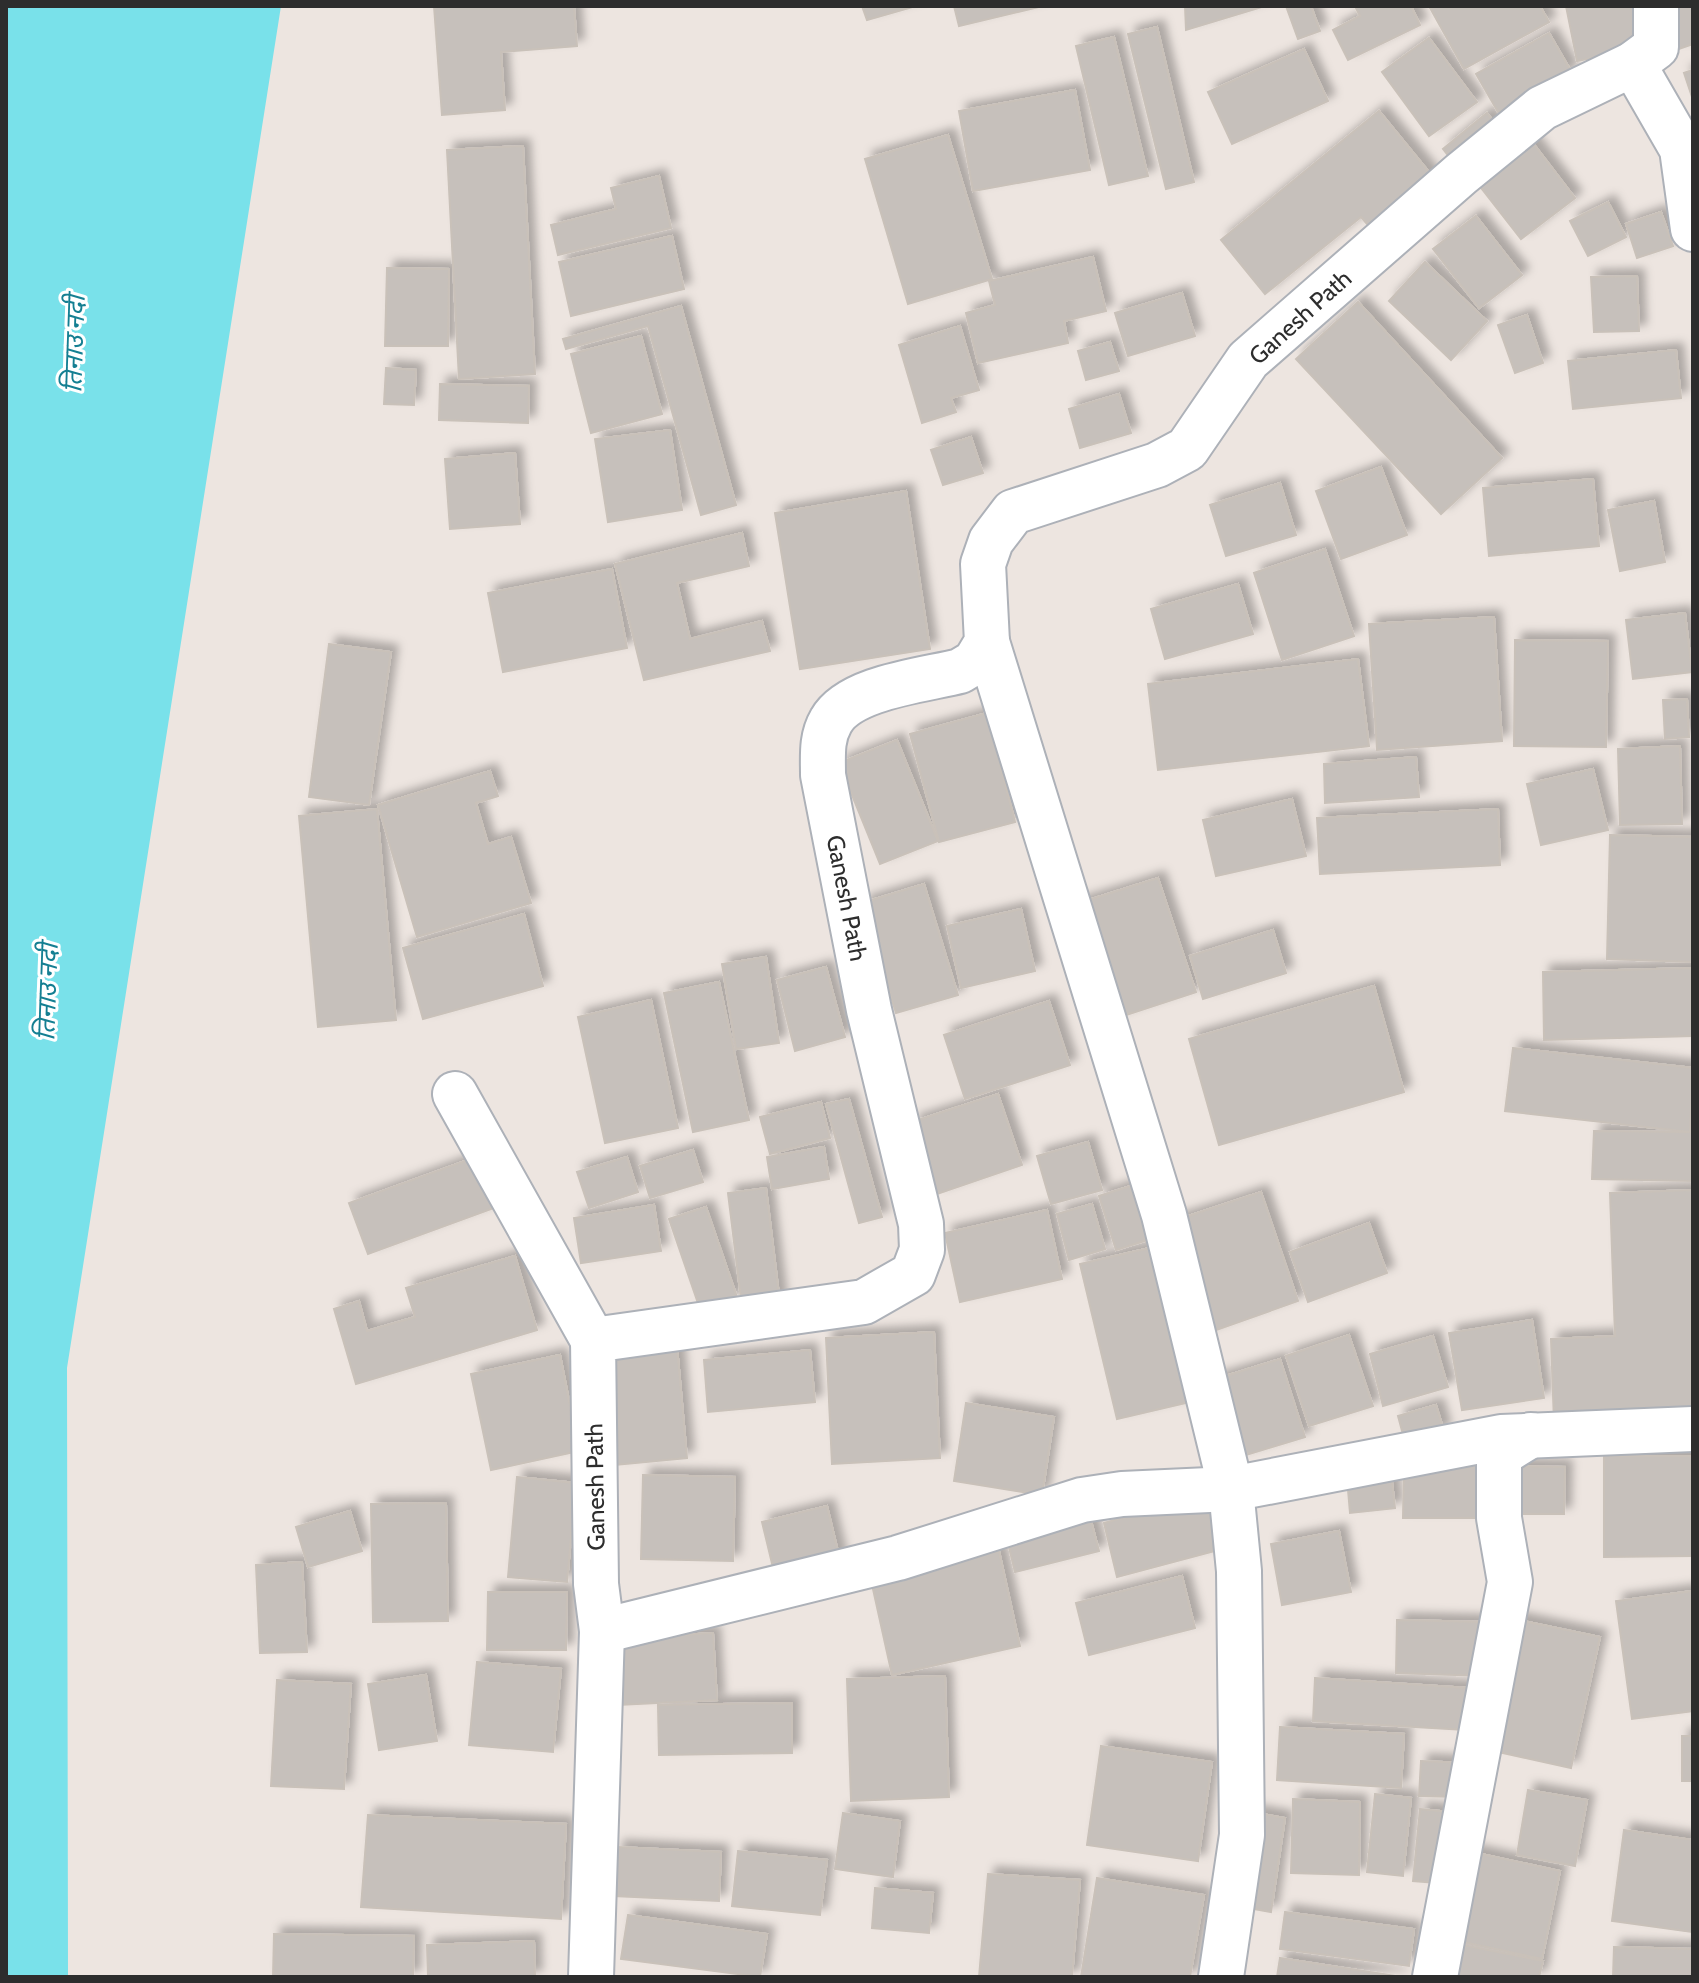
<svg xmlns="http://www.w3.org/2000/svg" width="1699" height="1983" font-family="Cabin,'Noto Sans Devanagari',sans-serif">
<defs>
<filter id="shadow"><feDropShadow dx="7" dy="-7" stdDeviation="4" flood-color="#0004"/></filter>
</defs>
<rect width="100%" height="100%" fill="#ede5e0"/>
<polygon fill="#79e1ea" points="6,6 281,6 67,1368 68,1977 6,1977"/>
<g fill="#c6c0bb" stroke="#c9c1b9" stroke-width="2" filter="url(#shadow)">
<polygon points="434,6 574,6 577,46 501,52 505,110 442,115"/>
<polygon points="862,6 916,6 867,20"/>
<polygon points="954,6 1043,6 959,26"/>
<polygon points="1185,6 1265,6 1186,30"/>
<polygon points="1286,6 1311,6 1320,31 1298,39"/>
<polygon points="1355,6 1411,6 1420,25 1348,60 1333,30 1360,16"/>
<polygon points="1429,6 1540,6 1549,22 1464,69"/>
<polygon points="1566,6 1637,6 1645,47 1577,61"/>
<polygon points="1667,6 1693,6 1693,44 1679,49"/>
<polygon points="1157,27 1194,182 1166,189 1128,34"/>
<polygon points="1549,33 1571,71 1498,112 1476,74"/>
<polygon points="1114,37 1148,176 1109,185 1076,46"/>
<polygon points="1429,38 1477,102 1429,136 1382,72"/>
<polygon points="1304,49 1328,101 1232,144 1208,92"/>
<polygon points="1693,70 1693,100 1684,73"/>
<polygon points="1075,90 1090,170 973,191 959,111"/>
<polygon points="1379,111 1438,183 1375,233 1361,217 1265,294 1221,240"/>
<polygon points="1487,113 1498,127 1454,163 1443,149"/>
<polygon points="1526,134 1575,198 1521,239 1471,175"/>
<polygon points="948,135 992,279 908,304 865,159"/>
<polygon points="523,146 535,374 459,379 447,150"/>
<polygon points="659,176 671,228 558,255 551,225 616,209 611,188"/>
<polygon points="1608,202 1626,237 1588,256 1570,221"/>
<polygon points="1661,212 1673,246 1637,258 1626,224"/>
<polygon points="1476,216 1522,275 1479,308 1433,249"/>
<polygon points="672,236 684,289 571,316 559,262"/>
<polygon points="1093,257 1106,311 1064,321 1068,343 978,363 966,313 995,305 989,281"/>
<polygon points="1425,262 1487,321 1451,360 1389,301"/>
<polygon points="387,268 449,269 448,346 385,346"/>
<polygon points="1637,276 1639,331 1594,332 1591,277"/>
<polygon points="1182,293 1195,336 1128,356 1115,313"/>
<polygon points="1358,302 1502,458 1441,514 1296,359"/>
<polygon points="681,306 736,505 701,515 648,326 566,349 563,339"/>
<polygon points="1527,315 1543,363 1515,373 1498,325"/>
<polygon points="960,326 979,390 951,398 956,412 922,423 899,345"/>
<polygon points="641,336 662,414 591,433 571,354"/>
<polygon points="1110,342 1119,371 1086,380 1078,351"/>
<polygon points="1676,350 1681,398 1573,409 1568,361"/>
<polygon points="386,368 416,370 414,405 384,404"/>
<polygon points="440,384 529,386 528,423 439,420"/>
<polygon points="1119,394 1131,433 1080,448 1069,409"/>
<polygon points="670,430 682,510 608,522 595,439"/>
<polygon points="971,437 983,473 943,485 931,450"/>
<polygon points="515,453 520,524 450,529 445,459"/>
<polygon points="1381,467 1407,535 1341,559 1316,491"/>
<polygon points="1593,479 1599,546 1489,556 1483,488"/>
<polygon points="1280,483 1296,535 1226,556 1210,505"/>
<polygon points="906,491 930,649 800,669 775,513"/>
<polygon points="1654,501 1665,562 1620,571 1608,510"/>
<polygon points="742,533 749,566 677,583 690,639 762,621 770,651 644,680 615,564"/>
<polygon points="1325,549 1354,636 1282,660 1254,573"/>
<polygon points="612,569 627,648 503,672 488,593"/>
<polygon points="1238,584 1253,634 1165,659 1151,609"/>
<polygon points="1685,613 1692,672 1633,679 1626,620"/>
<polygon points="1494,617 1502,741 1377,750 1369,624"/>
<polygon points="1515,640 1608,641 1606,747 1514,746"/>
<polygon points="329,644 391,652 369,805 309,797"/>
<polygon points="1358,659 1369,746 1158,770 1148,684"/>
<polygon points="1687,699 1689,737 1665,739 1663,700"/>
<polygon points="987,713 1015,822 939,842 910,734"/>
<polygon points="897,740 938,841 880,864 839,763"/>
<polygon points="1680,746 1682,824 1620,825 1618,749"/>
<polygon points="1416,757 1419,797 1325,803 1324,764"/>
<polygon points="1593,769 1608,830 1541,845 1527,784"/>
<polygon points="490,771 498,796 476,803 488,844 511,837 531,903 417,937 378,805"/>
<polygon points="1292,799 1306,856 1216,876 1203,820"/>
<polygon points="377,809 396,1020 318,1027 299,816"/>
<polygon points="1498,809 1500,865 1320,874 1317,818"/>
<polygon points="1610,835 1693,837 1693,962 1607,959"/>
<polygon points="1158,878 1196,992 1114,1019 1076,904"/>
<polygon points="924,884 958,995 896,1013 862,903"/>
<polygon points="1021,909 1035,971 961,988 947,926"/>
<polygon points="524,914 543,986 423,1019 403,948"/>
<polygon points="1273,930 1286,973 1203,999 1190,956"/>
<polygon points="766,957 779,1043 736,1049 722,964"/>
<polygon points="826,967 845,1037 795,1051 777,980"/>
<polygon points="1693,968 1693,1036 1544,1040 1543,972"/>
<polygon points="719,982 749,1120 693,1132 664,993"/>
<polygon points="1374,986 1404,1092 1219,1145 1189,1039"/>
<polygon points="651,1000 678,1128 605,1143 578,1017"/>
<polygon points="1049,1001 1070,1065 965,1099 944,1035"/>
<polygon points="1513,1048 1693,1068 1690,1132 1505,1111"/>
<polygon points="998,1094 1022,1165 937,1194 912,1122"/>
<polygon points="849,1099 882,1217 859,1223 826,1104"/>
<polygon points="821,1102 830,1138 770,1154 760,1117"/>
<polygon points="1594,1131 1693,1132 1693,1181 1592,1179"/>
<polygon points="1088,1142 1102,1190 1051,1204 1037,1156"/>
<polygon points="824,1147 829,1179 772,1189 767,1157"/>
<polygon points="693,1150 703,1182 650,1198 640,1166"/>
<polygon points="476,1157 494,1208 368,1254 349,1203"/>
<polygon points="627,1157 638,1192 589,1208 577,1172"/>
<polygon points="1140,1183 1157,1237 1116,1250 1099,1196"/>
<polygon points="766,1188 780,1303 742,1307 728,1193"/>
<polygon points="1693,1190 1693,1416 1554,1422 1551,1339 1615,1336 1610,1193"/>
<polygon points="1261,1192 1298,1301 1205,1334 1167,1223"/>
<polygon points="1092,1204 1105,1249 1069,1260 1057,1214"/>
<polygon points="654,1205 661,1251 581,1263 574,1218"/>
<polygon points="706,1207 737,1297 700,1309 669,1219"/>
<polygon points="1047,1210 1062,1279 960,1302 945,1233"/>
<polygon points="1369,1223 1387,1273 1308,1302 1290,1252"/>
<polygon points="1154,1247 1190,1402 1117,1419 1080,1264"/>
<polygon points="515,1256 537,1330 356,1384 334,1309 359,1301 367,1331 415,1317 406,1288"/>
<polygon points="1532,1320 1544,1398 1462,1410 1449,1333"/>
<polygon points="934,1332 940,1458 832,1464 826,1338"/>
<polygon points="1349,1335 1373,1406 1309,1426 1286,1356"/>
<polygon points="1433,1336 1448,1387 1383,1406 1370,1354"/>
<polygon points="677,1346 687,1458 615,1465 604,1354"/>
<polygon points="810,1350 815,1402 708,1412 704,1360"/>
<polygon points="560,1355 579,1451 491,1470 471,1374"/>
<polygon points="1280,1359 1305,1437 1236,1458 1213,1380"/>
<polygon points="966,1403 1054,1417 1042,1495 954,1481"/>
<polygon points="1436,1405 1444,1431 1405,1442 1398,1416"/>
<polygon points="1604,1456 1693,1456 1693,1556 1604,1557"/>
<polygon points="1404,1466 1491,1466 1491,1518 1403,1518"/>
<polygon points="1505,1466 1565,1467 1564,1514 1505,1514"/>
<polygon points="1391,1473 1395,1508 1350,1513 1347,1478"/>
<polygon points="643,1475 735,1477 733,1561 641,1559"/>
<polygon points="517,1477 576,1483 567,1582 508,1577"/>
<polygon points="1207,1495 1222,1549 1117,1577 1104,1523"/>
<polygon points="446,1503 448,1621 373,1622 371,1504"/>
<polygon points="827,1506 841,1564 776,1580 762,1522"/>
<polygon points="350,1511 362,1551 308,1567 296,1527"/>
<polygon points="1090,1517 1099,1551 1015,1572 1007,1539"/>
<polygon points="1339,1531 1351,1592 1282,1605 1271,1544"/>
<polygon points="999,1551 1020,1646 892,1675 871,1580"/>
<polygon points="302,1562 307,1652 260,1653 256,1565"/>
<polygon points="1182,1576 1195,1628 1089,1655 1076,1603"/>
<polygon points="1693,1591 1693,1711 1632,1719 1616,1601"/>
<polygon points="488,1592 567,1592 566,1650 487,1650"/>
<polygon points="1509,1618 1600,1637 1571,1768 1480,1748"/>
<polygon points="1397,1620 1487,1622 1485,1676 1396,1673"/>
<polygon points="713,1633 717,1700 618,1705 615,1639"/>
<polygon points="477,1662 561,1669 553,1752 469,1745"/>
<polygon points="426,1675 437,1741 379,1750 368,1684"/>
<polygon points="945,1676 949,1797 851,1801 847,1679"/>
<polygon points="1315,1678 1468,1688 1465,1730 1313,1721"/>
<polygon points="277,1680 351,1684 344,1789 271,1786"/>
<polygon points="792,1703 792,1753 659,1755 658,1705"/>
<polygon points="1280,1727 1404,1734 1401,1788 1277,1780"/>
<rect x="1682" y="1736" width="11" height="45"/>
<polygon points="1101,1746 1212,1762 1198,1861 1087,1845"/>
<polygon points="1421,1761 1464,1763 1462,1797 1419,1796"/>
<polygon points="1528,1790 1587,1800 1575,1866 1517,1855"/>
<polygon points="1375,1794 1411,1798 1403,1876 1367,1872"/>
<polygon points="1293,1799 1360,1802 1359,1875 1291,1873"/>
<polygon points="1420,1809 1459,1813 1450,1884 1413,1881"/>
<polygon points="1251,1812 1285,1818 1271,1912 1237,1906"/>
<polygon points="843,1813 900,1821 893,1877 835,1869"/>
<polygon points="368,1815 566,1824 561,1919 361,1907"/>
<polygon points="1624,1830 1693,1840 1693,1932 1612,1921"/>
<polygon points="617,1847 721,1852 719,1901 614,1896"/>
<polygon points="1463,1850 1560,1871 1542,1959 1444,1938"/>
<polygon points="738,1851 827,1860 820,1915 732,1906"/>
<polygon points="988,1874 1080,1880 1072,1977 979,1977"/>
<polygon points="1097,1878 1204,1895 1190,1977 1081,1977"/>
<polygon points="875,1888 933,1893 929,1933 872,1928"/>
<polygon points="1285,1912 1414,1929 1409,1966 1280,1949"/>
<polygon points="628,1915 767,1934 760,1977 621,1959"/>
<polygon points="274,1934 414,1936 413,1977 273,1977"/>
<polygon points="534,1941 535,1977 428,1977 427,1945"/>
<polygon points="1448,1942 1543,1961 1539,1977 1441,1977"/>
<polygon points="1614,1947 1693,1949 1693,1977 1613,1977"/>
<polygon points="1280,1958 1402,1977 1277,1977"/>
</g>
<g fill="none" stroke-linecap="round" stroke-linejoin="round">
<defs>
<g id="minor">
<polyline points="1633,64 1682,149 1693,229"/>
<polyline points="987,642 1164,1215 1231,1489 1239,1571 1242,1835 1221,1977"/>
<polyline points="455,1094 593,1340"/>
<polyline points="602,1631 898,1558 1082,1500 1122,1494 1231,1489 1501,1437 1693,1429"/>
<path d="M591,1977L602,1631L596,1584L593,1340L864,1302L913,1274L922,1250L921,1224L869,1010L823,775C823,756 821,738 831,721C850,687 925,680 960,671L975,662L987,642L983,564L991,541L1013,512L1157,465L1187,449L1248,360L1461,174L1542,108L1633,64L1656,47V6"/>
<polyline points="1435,1977 1510,1582 1499,1518 1499,1455 1531,1435"/>
</g>
</defs>
<use href="#minor" stroke="#adb1b8" stroke-width="48"/>
<use href="#minor" stroke="#fff" stroke-width="44"/>
</g>
<g text-anchor="middle" dominant-baseline="central" stroke-width="6" stroke-linejoin="round" paint-order="stroke">
<g font-size="24" fill="#2d2d2d" stroke="#fff">
<text transform="translate(1300 317) rotate(-42)">Ganesh Path</text>
<text transform="translate(847 898) rotate(79)">Ganesh Path</text>
<text transform="translate(595 1487) rotate(-91)">Ganesh Path</text>
</g>
<g font-size="26" font-style="italic" fill="#147f92" stroke="#fff">
<text transform="translate(74 344) rotate(-88)">तिनाउ नदी</text>
<text transform="translate(47 992) rotate(-88)">तिनाउ नदी</text>
</g>
</g>
<rect width="1699" height="1983" fill="none" stroke="#2d2d2d" stroke-width="16"/>
</svg>
